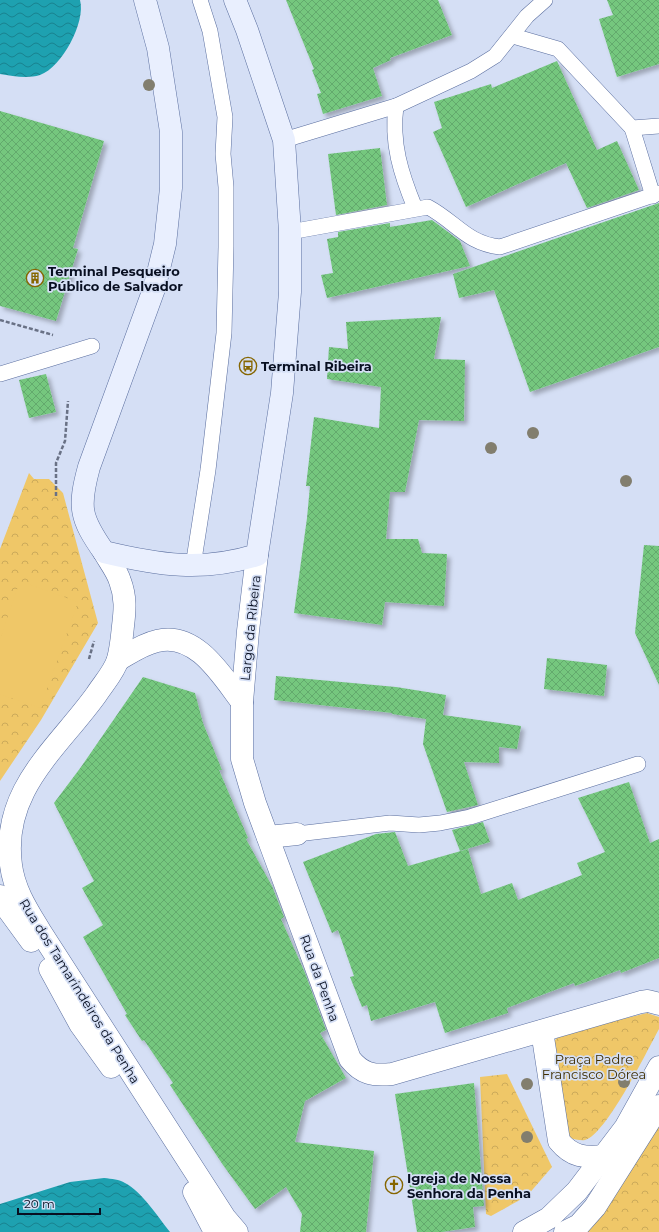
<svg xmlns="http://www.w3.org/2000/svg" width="659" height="1232" font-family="Montserrat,sans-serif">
<defs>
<pattern id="park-crowns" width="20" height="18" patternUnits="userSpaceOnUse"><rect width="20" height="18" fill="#efc768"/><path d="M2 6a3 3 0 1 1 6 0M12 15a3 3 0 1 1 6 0" fill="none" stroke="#cbaa5a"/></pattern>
<pattern id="water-waves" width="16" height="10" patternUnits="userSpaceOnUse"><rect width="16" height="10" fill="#1ea1b0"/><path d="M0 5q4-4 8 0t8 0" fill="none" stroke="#18828f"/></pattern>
<pattern id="building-cross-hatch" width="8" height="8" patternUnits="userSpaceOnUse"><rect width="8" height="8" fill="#74c77e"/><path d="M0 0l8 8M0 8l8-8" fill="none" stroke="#63aa6d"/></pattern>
<filter id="shadow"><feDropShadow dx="3.5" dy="3.5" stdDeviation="2" flood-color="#0004"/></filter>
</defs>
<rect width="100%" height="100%" fill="#d5dff5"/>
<g fill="url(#park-crowns)">
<polygon points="29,473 34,479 49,479 63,493 98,623 41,720 0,781 0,549"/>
<path d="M647,1013L659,1017V1029C647,1051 606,1135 585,1140C581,1141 574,1139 570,1138L551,1044L561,1034Z"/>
<polygon points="507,1074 552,1167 527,1196 491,1216 486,1214 480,1077"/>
<polygon points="659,1116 659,1232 567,1232"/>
</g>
<polygon fill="#efc768" points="20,581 78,602 40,708 0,694 0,639"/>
<g fill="url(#water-waves)">
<path d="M0,0H80C86,22 62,67 40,75C27,79 13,76 0,74Z"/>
<path d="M104,1178C112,1179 119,1179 125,1183C142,1192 158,1217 170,1232H0V1204L70,1182Z"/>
</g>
<g fill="url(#building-cross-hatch)" filter="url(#shadow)">
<polygon points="286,0 438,0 452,35 390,58 391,60 373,68 382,96 323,114 317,94 321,93 312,70 314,69"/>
<polygon points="607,0 659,0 659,64 617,77 599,19 613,15"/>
<polygon points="557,61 597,150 617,141 639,190 587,208 566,163 466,207 433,132 442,128 434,102 491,84 492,88"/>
<polygon points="0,111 104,141 73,248 78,249 56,321 0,306"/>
<polygon points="380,148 387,205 336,215 328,154"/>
<polygon points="659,203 659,347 530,392 494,290 459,298 453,274"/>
<polygon points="432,220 460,241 470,266 327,298 321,275 333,273 327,239 338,237 338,232 390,223 390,227"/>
<polygon points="441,317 434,359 465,360 464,421 419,420 405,492 390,492 386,539 418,539 422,553 447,554 444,606 385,602 382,625 294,613 307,518 310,486 306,486 314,417 379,428 381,387 327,379 329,347 348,349 346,322"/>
<polygon points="46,374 56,412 29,418 19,380"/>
<polygon points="644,545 659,546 659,685 635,633"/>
<polygon points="547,658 607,665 604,696 544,689"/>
<polygon points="276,676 396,687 446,695 443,715 521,726 517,749 499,747 499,763 464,762 478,805 447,812 423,744 426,719 392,714 392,713 274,700"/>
<polygon points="143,677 195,693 203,723 222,770 219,770 248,838 246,839 272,886 284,917 281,919 305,973 326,1030 320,1033 346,1078 305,1101 295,1142 374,1151 366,1232 300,1232 302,1214 286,1187 255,1209 223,1165 170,1085 173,1083 144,1040 142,1041 125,1015 127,1014 83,937 103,925 82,888 94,881 54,803 81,767"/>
<polygon points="629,782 650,843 659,839 659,958 621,973 620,970 575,986 574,983 507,1008 508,1013 445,1033 435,1002 371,1021 367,1005 362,1007 350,977 354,976 338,930 332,933 303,862 376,834 395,832 408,866 468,849 481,894 512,883 518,900 582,875 577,863 605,852 578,798"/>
<polygon points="483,822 490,842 460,851 452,830"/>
<polygon points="474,1083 484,1206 473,1207 475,1227 442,1232 417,1232 395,1094"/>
</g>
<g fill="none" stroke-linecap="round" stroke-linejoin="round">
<defs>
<g id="lane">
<polyline points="513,36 558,49 632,128 659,126"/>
<path d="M396,106C391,143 401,174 415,208"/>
<polyline points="632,128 653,196"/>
<polyline points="284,140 396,106 471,71 495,56 527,16 545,0"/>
<path d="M290,232L428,207C456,222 466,243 500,247L659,193"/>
<polyline points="0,374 92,346"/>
<polyline points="193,566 208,470 224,333 226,247 226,187 223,154 225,117 210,31 200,0"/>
<polyline points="297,834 390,823 419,825 440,823 470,817 638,764"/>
</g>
<g id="street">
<path d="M104,552C109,561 117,571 120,581C126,597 125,610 123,626C122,636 121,648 118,659C115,671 103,684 96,695C57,749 1,790 11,865C14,890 28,911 40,931L225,1218L237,1232"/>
<path d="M257,555L248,631L242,702V759L255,803L350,1059C362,1074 373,1076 392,1074L641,1002L648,1001L659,1004"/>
<path d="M118,660C130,653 143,644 157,641C196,631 222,676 242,702"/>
<polyline points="268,837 297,834"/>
<polyline points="0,896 4,904 31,941"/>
<polyline points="50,969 80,1024 111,1067"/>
<path d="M542,1031L559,1141C572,1157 585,1158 604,1156"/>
<polyline points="194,1192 215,1232"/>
<polyline points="524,1232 549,1218 577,1191 625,1128 659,1067"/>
<polyline points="565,1232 579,1225 595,1207 659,1106"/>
</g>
<path id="secondary" d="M145,0L158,48L171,132V188L165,244L154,289L89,467C78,507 80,518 104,552C158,565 203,572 257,555L282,393L290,292V232L284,140L247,30L235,0"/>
</defs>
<use href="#lane" stroke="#5a6e9f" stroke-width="16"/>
<use href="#street" stroke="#5a6e9f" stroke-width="23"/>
<use href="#secondary" stroke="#5a6e9f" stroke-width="23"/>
<g stroke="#697185" stroke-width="2.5" stroke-dasharray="4 2" stroke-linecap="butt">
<polyline points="0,320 53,335"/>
<polyline points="56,496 56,463 65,441 68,401"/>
<polyline points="89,659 94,641"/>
</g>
<use href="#lane" stroke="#fff" stroke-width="15"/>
<use href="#street" stroke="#fff" stroke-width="22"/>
<use href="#secondary" stroke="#e9effe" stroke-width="22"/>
</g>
<g fill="#827e6e">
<circle cx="149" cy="85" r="6"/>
<circle cx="533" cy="433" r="6"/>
<circle cx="491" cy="448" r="6"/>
<circle cx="626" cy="481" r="6"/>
<circle cx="624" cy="1082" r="6"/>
<circle cx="527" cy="1084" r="6"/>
<circle cx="527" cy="1137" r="6"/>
</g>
<defs>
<symbol id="building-ring" viewBox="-11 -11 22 22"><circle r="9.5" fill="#d5dff5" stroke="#866601" stroke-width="1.5"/><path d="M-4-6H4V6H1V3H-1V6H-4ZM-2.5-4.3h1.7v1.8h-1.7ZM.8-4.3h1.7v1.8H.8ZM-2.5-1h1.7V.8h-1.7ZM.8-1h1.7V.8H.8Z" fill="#866601"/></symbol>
<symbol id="bus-ring" viewBox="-11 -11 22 22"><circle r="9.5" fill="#d5dff5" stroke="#866601" stroke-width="1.5"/><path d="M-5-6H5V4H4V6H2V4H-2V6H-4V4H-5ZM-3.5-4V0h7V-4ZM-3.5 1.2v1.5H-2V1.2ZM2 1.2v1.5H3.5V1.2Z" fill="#866601"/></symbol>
<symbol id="church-ring" viewBox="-11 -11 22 22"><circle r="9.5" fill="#d5dff5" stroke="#866601" stroke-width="1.5"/><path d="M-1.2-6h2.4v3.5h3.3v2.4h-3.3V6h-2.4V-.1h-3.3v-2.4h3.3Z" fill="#866601"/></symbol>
</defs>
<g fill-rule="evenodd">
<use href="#building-ring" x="25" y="268" width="20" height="20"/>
<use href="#bus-ring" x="238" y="356" width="20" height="20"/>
<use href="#church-ring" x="384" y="1175" width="20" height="20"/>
</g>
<g text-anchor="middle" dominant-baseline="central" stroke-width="3.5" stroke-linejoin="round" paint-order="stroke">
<g font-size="13" font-weight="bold" fill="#080f21" stroke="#d5dff5" text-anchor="start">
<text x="48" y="271">Terminal Pesqueiro<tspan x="48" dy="15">Público de Salvador</tspan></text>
<text x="261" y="366">Terminal Ribeira</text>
<text x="407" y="1178">Igreja de Nossa<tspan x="407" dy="15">Senhora da Penha</tspan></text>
</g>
<g font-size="13" fill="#080f21" stroke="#d5dff5">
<text transform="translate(250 628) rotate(-84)">Largo da Ribeira</text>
<text transform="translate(320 978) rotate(70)">Rua da Penha</text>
<text transform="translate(80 991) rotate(58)">Rua dos Tamarindeiros da Penha</text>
</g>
<g font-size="13" fill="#3f2e00" stroke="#d5dff5">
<text x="594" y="1059">Praça Padre<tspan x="594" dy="15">Francisco Dórea</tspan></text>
</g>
</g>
<path d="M18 1208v6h82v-6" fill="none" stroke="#080f21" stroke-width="2"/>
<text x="24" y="1208" font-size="12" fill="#080f21" stroke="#d5dff5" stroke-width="3" paint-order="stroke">20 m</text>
</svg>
